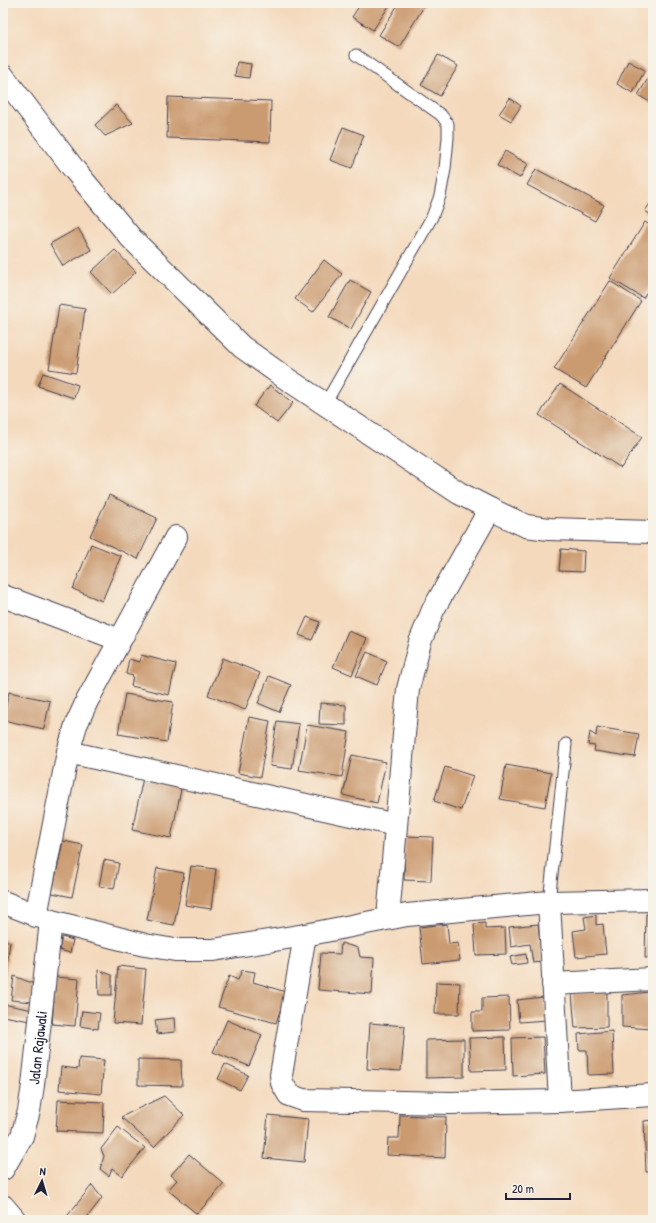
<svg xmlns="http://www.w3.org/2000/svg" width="656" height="1223" font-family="'Patrick Hand',sans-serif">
<rect width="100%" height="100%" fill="#f7f3e8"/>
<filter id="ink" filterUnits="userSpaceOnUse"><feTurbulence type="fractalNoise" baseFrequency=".025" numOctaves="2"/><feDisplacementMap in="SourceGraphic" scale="8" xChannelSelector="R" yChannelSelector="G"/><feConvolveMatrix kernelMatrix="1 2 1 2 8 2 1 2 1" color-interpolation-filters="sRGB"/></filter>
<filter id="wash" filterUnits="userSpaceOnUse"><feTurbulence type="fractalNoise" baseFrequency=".012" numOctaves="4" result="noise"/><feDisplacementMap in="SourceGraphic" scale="16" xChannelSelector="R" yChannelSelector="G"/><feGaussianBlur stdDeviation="0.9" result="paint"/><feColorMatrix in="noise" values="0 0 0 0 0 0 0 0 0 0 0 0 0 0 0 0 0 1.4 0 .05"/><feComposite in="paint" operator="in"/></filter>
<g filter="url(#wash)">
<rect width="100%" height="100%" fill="#f4d9bc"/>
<g id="blocks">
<g fill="#ca9a70">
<polygon points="361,3 391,3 373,30 352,17"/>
<polygon points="399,3 426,3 399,47 379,35"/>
<polygon points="438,55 458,66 440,96 421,85"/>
<polygon points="628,61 645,70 633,93 617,84"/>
<polygon points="237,62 251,64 249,78 235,76"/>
<polygon points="650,75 653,77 653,104 638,95"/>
<polygon points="168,97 271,101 270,142 167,138"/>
<polygon points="510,98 521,106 511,121 499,114"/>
<polygon points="116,105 133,123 105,136 95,125"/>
<polygon points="343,127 364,135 352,168 330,160"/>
<polygon points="505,151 528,164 520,178 497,165"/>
<polygon points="536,169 604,205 595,221 527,185"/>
<polygon points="653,199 653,216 645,211"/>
<polygon points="645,222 653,227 653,282 643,298 610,278"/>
<polygon points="78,228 91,250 63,266 50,244"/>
<polygon points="115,250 136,272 112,294 91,272"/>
<polygon points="324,260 342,274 313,312 295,299"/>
<polygon points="350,280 371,292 351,329 329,317"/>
<polygon points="610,281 641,301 586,388 554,369"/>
<polygon points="59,305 85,309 76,373 49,369"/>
<polygon points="43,373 78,385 74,398 38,386"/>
<polygon points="560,384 642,437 621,468 539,415"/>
<polygon points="270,385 293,403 277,423 254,406"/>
<polygon points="109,495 157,518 138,559 90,536"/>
<polygon points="91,544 121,556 102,601 73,589"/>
<polygon points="561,549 584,551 583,572 559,571"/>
<polygon points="307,617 320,622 312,640 299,635"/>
<polygon points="348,631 367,638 352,675 333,667"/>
<polygon points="367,652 387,661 377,685 356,676"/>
<polygon points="141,655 176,664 169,695 131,686 133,676 126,674 129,659 139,662"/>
<polygon points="223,658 260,673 245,710 208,695"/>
<polygon points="269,676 291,685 279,712 258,703"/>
<polygon points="9,692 50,701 44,729 3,720"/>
<polygon points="125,694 173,702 167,742 118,734"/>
<polygon points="320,703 346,705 346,725 319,724"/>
<polygon points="249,717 270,721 260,777 238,773"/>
<polygon points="277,721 299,724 292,769 270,766"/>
<polygon points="307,725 349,732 342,777 299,770"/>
<polygon points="597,727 639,734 635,757 594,751 595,746 588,745 590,732 596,736"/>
<polygon points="352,755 386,762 377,803 343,795"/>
<polygon points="506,765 551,773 545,807 500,799"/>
<polygon points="445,767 473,776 461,810 434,801"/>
<polygon points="143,778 182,785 171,838 132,830"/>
<polygon points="405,836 433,837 431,881 404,880"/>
<polygon points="63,841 83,845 72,897 52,893"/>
<polygon points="104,860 119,863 114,889 99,886"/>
<polygon points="191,866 216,869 211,909 185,905"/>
<polygon points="157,868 184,873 174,925 147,920"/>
<polygon points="646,914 653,914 653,958 645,958"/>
<polygon points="596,915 596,925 603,924 606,954 576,957 573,931 586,929 584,917"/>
<polygon points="485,923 485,929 505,928 506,954 476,955 474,924"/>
<polygon points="447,924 449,944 458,943 460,960 423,964 419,927"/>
<polygon points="538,924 542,962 533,963 530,944 511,947 509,927"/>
<polygon points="62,937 73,940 70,953 59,950"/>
<polygon points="3,939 10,942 4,987 3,987"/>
<polygon points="341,943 358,948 360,957 374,958 372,994 318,990 321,953 340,954"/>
<polygon points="526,954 527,963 512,965 510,957"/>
<polygon points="118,966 146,969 141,1025 113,1023"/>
<polygon points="98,970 112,975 112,995 99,995"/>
<polygon points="242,970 255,972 253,982 286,992 276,1023 218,1007 229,976 238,980"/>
<polygon points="14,976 34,984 32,1002 11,1000"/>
<polygon points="56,977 79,979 75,1026 52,1024"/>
<polygon points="436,982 460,983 459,1014 435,1014"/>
<polygon points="607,992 607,1027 575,1028 572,994"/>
<polygon points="650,992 653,1029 622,1027 622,995"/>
<polygon points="509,997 510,1030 472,1031 472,1012 482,1012 482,998"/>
<polygon points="544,997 547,1020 519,1022 517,1000"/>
<polygon points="3,1004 33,1010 30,1021 3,1016"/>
<polygon points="82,1011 100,1013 98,1029 80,1026"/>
<polygon points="174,1018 175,1032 157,1034 155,1020"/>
<polygon points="227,1020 262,1035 249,1066 213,1052"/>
<polygon points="370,1023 405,1026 401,1071 367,1069"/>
<polygon points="612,1031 614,1074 588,1075 587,1050 579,1050 578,1034"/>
<polygon points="505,1037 506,1070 471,1071 469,1038"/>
<polygon points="543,1037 545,1074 513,1076 512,1038"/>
<polygon points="464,1039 464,1077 426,1078 426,1040"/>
<polygon points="79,1058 104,1060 101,1094 59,1090 61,1067 78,1069"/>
<polygon points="138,1059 181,1060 182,1086 138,1085"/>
<polygon points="225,1064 248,1075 240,1090 218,1079"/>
<polygon points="164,1096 184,1115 154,1147 121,1117"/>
<polygon points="58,1100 104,1102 103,1133 56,1131"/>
<polygon points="268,1115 308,1119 304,1162 264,1158"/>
<polygon points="400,1115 446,1117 445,1158 387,1155 388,1138 399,1138"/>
<polygon points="653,1120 653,1172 646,1172 644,1121"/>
<polygon points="118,1127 145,1148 122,1176 112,1168 109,1176 100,1169 104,1156 101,1149"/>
<polygon points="189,1154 224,1184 197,1214 168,1190 177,1180 171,1175"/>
<polygon points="92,1185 102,1198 85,1220 64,1220"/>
</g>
</g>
</g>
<g filter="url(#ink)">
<use href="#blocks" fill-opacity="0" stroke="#423d4e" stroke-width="1"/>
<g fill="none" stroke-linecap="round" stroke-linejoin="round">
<defs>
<g id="lane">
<polyline points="325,404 432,217 440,196 445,169 448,138 448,124 441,115 356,55"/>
<polyline points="549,902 566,744"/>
</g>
<g id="street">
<polyline points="3,76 73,168 131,238 242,347 284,377 459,493 490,509 526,526 549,529 653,532"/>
<polyline points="3,596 120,640"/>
<polyline points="68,752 396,825"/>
<polyline points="3,902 51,921 145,945 175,950 213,950 305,935 407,915 549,902 653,900"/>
<polyline points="549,902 560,1101"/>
<polyline points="36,916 68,752 76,725 87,701 176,537"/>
<polyline points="388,918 408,689 420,642 433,610 490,509"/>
<polyline points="305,935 281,1075 282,1083 289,1095 303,1100 451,1103 560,1101 653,1095"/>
<polyline points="553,984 653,979"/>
<path id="s1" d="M3,1169L22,1136L29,1111L33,1085L51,921"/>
<polyline points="3,1206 15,1220"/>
</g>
</defs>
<use href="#lane" stroke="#423d4e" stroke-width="13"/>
<use href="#street" stroke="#423d4e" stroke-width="24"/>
<use href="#lane" stroke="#fff" stroke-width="11"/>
<use href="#street" stroke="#fff" stroke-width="22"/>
</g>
</g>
<g text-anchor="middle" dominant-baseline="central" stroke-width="4" stroke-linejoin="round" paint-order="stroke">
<g font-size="15" fill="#22223b" stroke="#f7f3e8">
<text stroke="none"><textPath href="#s1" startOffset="128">Jalan Rajawali</textPath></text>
</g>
</g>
<rect width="656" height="1223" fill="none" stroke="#f7f3e8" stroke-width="16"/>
<g transform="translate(42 1181) rotate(5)" stroke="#f7f3e8" stroke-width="3" paint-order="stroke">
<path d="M0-3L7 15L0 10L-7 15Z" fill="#22223b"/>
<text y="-6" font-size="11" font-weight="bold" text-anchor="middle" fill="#22223b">N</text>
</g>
<path d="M506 1193v6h64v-6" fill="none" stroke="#22223b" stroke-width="2"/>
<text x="512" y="1193" font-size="12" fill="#22223b" stroke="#f7f3e8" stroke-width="3" paint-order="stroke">20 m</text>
</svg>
